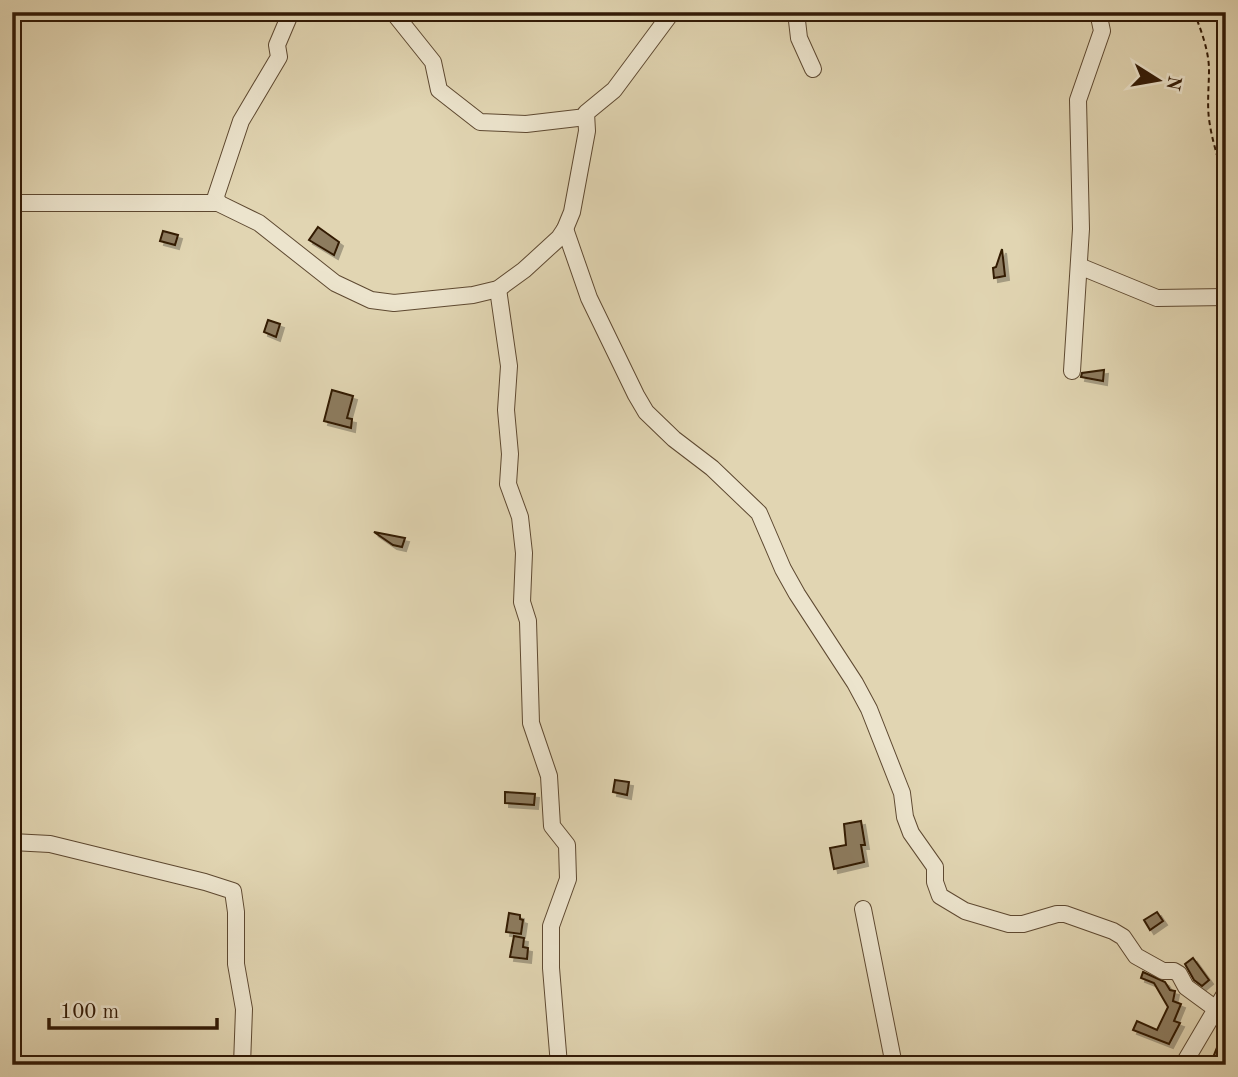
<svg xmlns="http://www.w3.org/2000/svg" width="1238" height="1077" font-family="'Old Standard TT',serif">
<defs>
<filter id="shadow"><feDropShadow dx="4" dy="4" stdDeviation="0" flood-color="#0004"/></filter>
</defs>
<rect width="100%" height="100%" fill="#e1d5b2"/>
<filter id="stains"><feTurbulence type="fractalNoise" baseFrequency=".00286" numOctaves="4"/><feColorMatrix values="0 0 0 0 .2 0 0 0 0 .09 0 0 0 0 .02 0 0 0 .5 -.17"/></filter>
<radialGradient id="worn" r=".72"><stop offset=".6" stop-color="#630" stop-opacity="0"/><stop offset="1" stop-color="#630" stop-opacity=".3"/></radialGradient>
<g fill="#8d7b5f" stroke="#321a06" stroke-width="2" filter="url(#shadow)">
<polygon points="318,227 339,242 334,255 309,240"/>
<polygon points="163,231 178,235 175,245 160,241"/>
<polygon points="1002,249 1005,276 994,278 993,268 996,267"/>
<polygon points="268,320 280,324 276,337 264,332"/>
<polygon points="1104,370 1103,381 1081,377 1082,373"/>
<polygon points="332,390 353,396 347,418 352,419 351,428 324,421"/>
<polygon points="374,532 405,538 402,547 393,545"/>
<polygon points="615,780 629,782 627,795 613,792"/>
<polygon points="505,792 535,794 534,805 505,803"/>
<polygon points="861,821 865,845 861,845 864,862 834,869 830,848 846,845 844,824"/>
<polygon points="1157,912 1163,921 1150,930 1144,920"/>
<polygon points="509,913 520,915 520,919 523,920 521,934 506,932"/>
<polygon points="514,936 524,938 523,947 528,948 527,959 510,957"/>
<polygon points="1193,958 1209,980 1202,986 1194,980 1185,964"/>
<polygon points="1143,972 1165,982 1170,990 1175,991 1173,1001 1181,1004 1174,1021 1180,1023 1169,1044 1133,1030 1137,1021 1157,1030 1168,1007 1154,983 1141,978"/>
<polygon points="1218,1045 1226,1048 1221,1065 1210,1065"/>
</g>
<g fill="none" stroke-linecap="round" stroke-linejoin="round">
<defs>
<g id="minor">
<polyline points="393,12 433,62 439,90 480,122 526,124 586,117"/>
<polyline points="796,12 799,38 813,69"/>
<polyline points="12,203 218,203 259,223 335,283 371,300 394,303 473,295 498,289 524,270 559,238 565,229 572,212 587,131 586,113 614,90 672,12"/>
<polyline points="218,203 216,196 241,121 279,57 277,45 291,12"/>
<polyline points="565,229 589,298 636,395 646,412 674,439 712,468 759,513 783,569 797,594 855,683 869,709 902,793 905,817 911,833 935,867 935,882 940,896 965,911 1009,924 1023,924 1057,914 1065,914 1113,931 1123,937 1136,956 1163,971 1174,971 1179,974 1186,987 1216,1009"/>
<polyline points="1079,266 1157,298 1226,297"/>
<polyline points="498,289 509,366 506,410 510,454 508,484 520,517 524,553 522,602 528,621 531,723 549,776 552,826 567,845 568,879 551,926 551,968 559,1065"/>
<polyline points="1072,371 1081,229 1078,100 1102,31 1098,12"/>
<polyline points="12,842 50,844 205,882 233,891 236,912 236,964 244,1009 242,1065"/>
<polyline points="863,909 894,1065"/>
<polyline points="1183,1065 1226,992"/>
</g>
</defs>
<use href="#minor" stroke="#5e4931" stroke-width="18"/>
<path stroke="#321a06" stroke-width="2" stroke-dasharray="5 3.5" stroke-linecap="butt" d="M1194,12C1201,30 1209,51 1209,70C1209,86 1207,102 1209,119C1212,142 1220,164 1226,187"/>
<use href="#minor" stroke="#ece4cd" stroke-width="16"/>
</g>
<rect width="1238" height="1077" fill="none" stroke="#e1d5b2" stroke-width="42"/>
<rect x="14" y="14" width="1210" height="1049" fill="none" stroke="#321a06" stroke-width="3.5"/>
<rect x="21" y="21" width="1196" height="1035" fill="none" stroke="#321a06" stroke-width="2"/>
<g transform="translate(1158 80) rotate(101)" stroke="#ece4cd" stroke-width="5" paint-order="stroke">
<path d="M0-5L12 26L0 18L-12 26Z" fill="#321a06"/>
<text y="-10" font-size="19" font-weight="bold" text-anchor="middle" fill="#321a06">N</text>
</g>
<path d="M49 1018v10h168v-10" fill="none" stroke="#321a06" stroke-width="3.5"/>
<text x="60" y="1018" font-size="21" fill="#321a06" stroke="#ece4cd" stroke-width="5" paint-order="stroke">100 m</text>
<rect width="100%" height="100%" filter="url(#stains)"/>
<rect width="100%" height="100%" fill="url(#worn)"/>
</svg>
